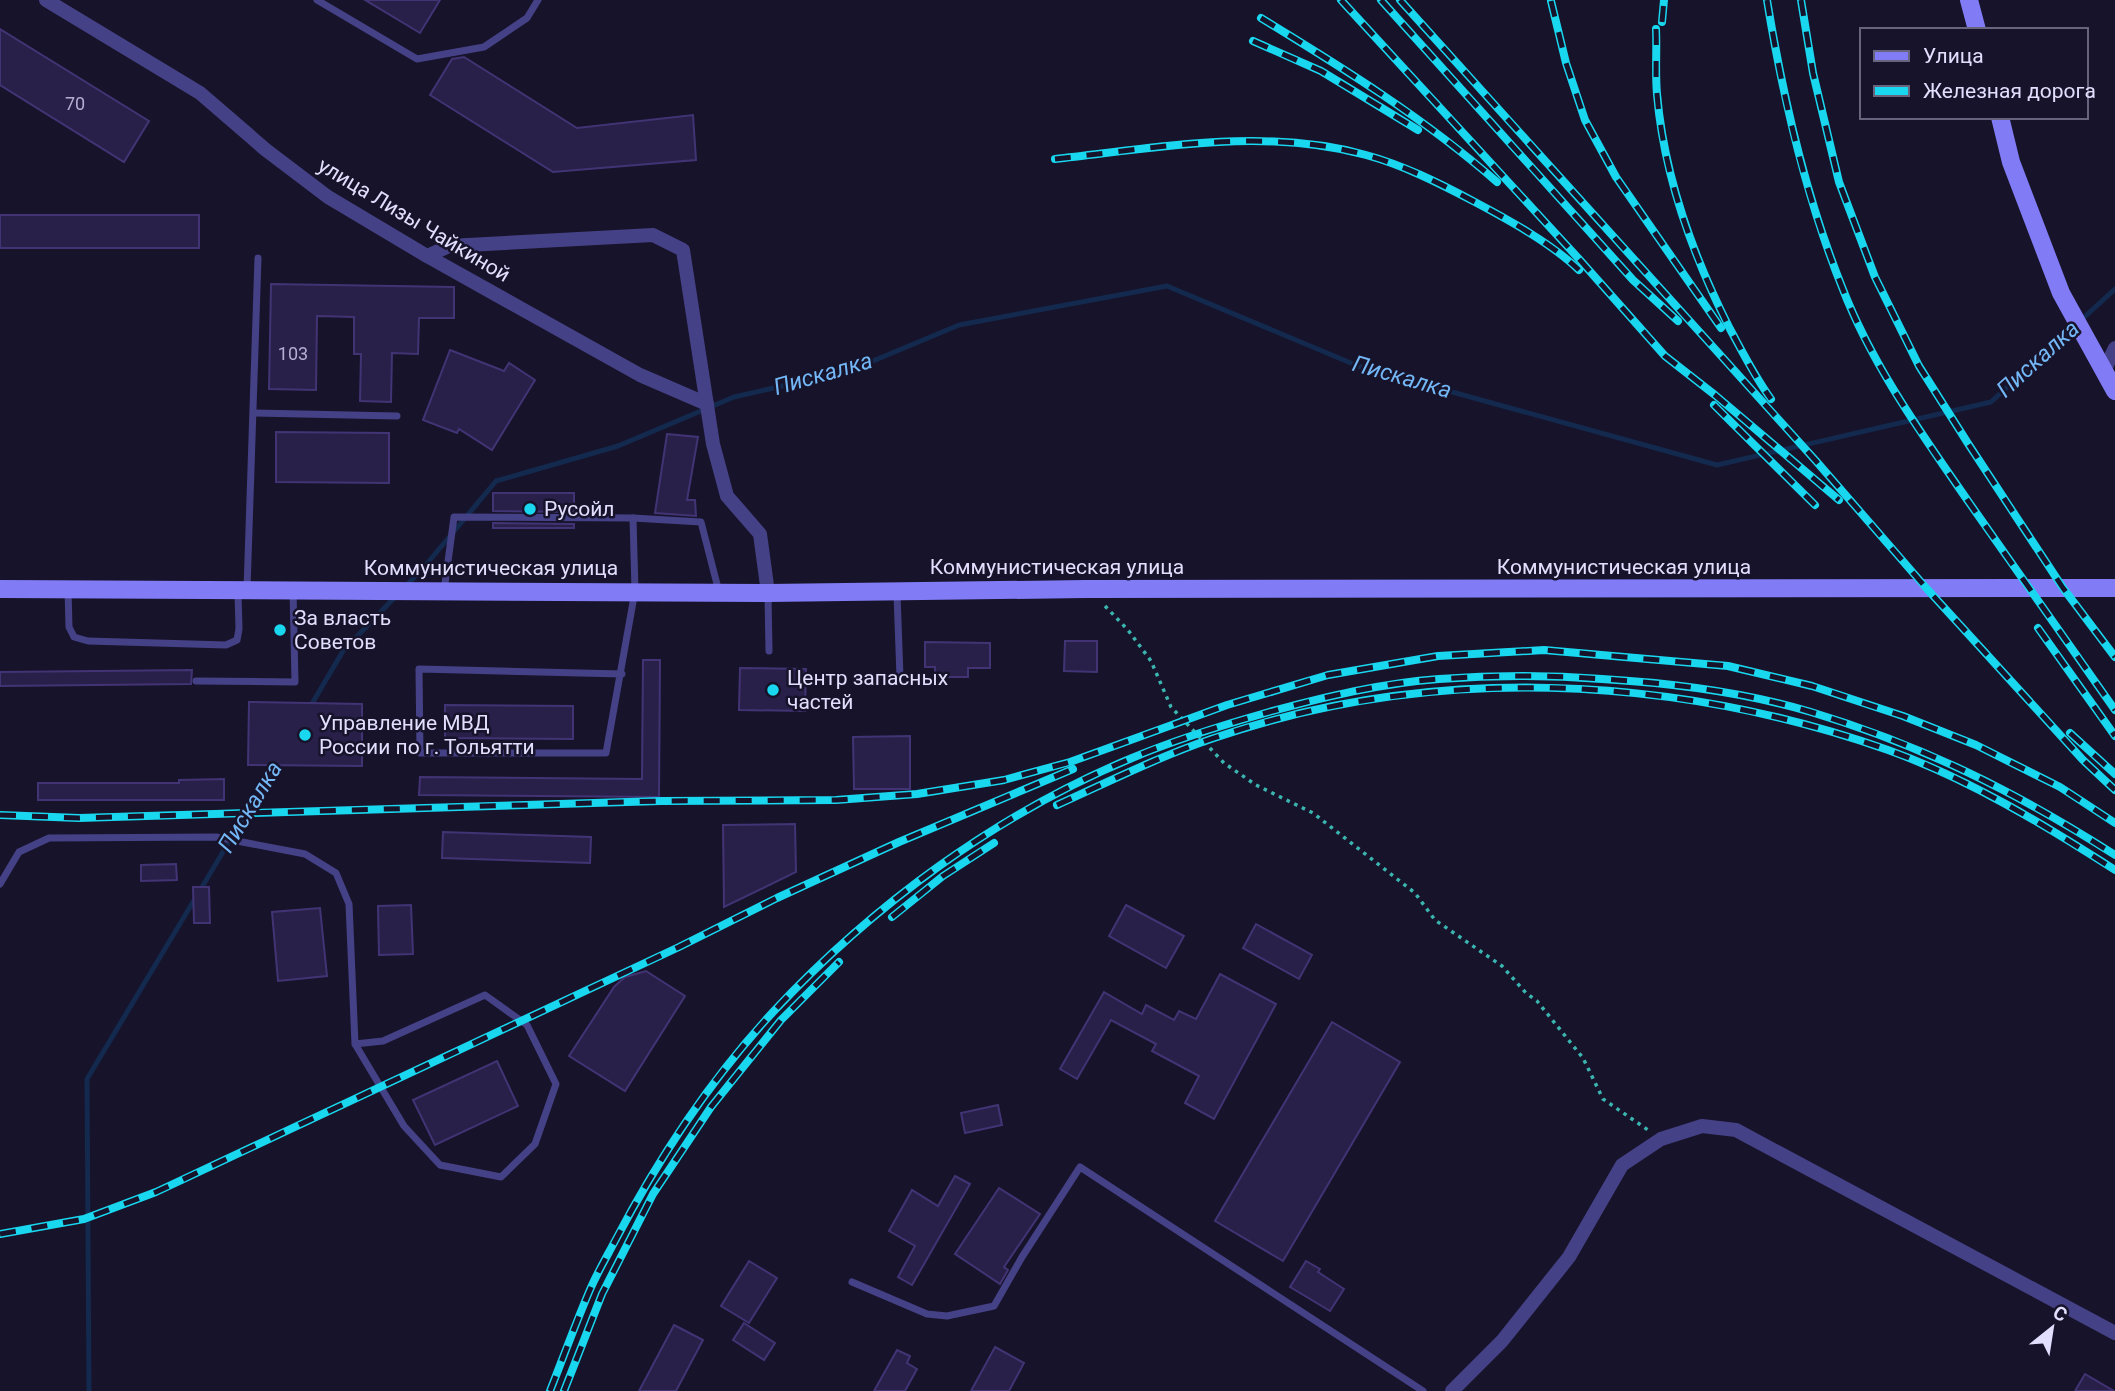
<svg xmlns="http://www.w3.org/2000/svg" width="2115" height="1391" font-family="Roboto,sans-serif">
<rect width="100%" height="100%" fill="#17132a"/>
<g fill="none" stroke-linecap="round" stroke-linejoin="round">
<g stroke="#13294e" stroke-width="5">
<polyline points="405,587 425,566 496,481 618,446 734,397 849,371 959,325 1167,286 1358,366 1717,465 1991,402 2115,289"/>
<polyline points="310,707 343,651 396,596"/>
<polyline points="89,1391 87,1079 278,760"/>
</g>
</g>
<g fill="#29204a" stroke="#423474" stroke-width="2">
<polygon points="365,0 440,0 420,33"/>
<polygon points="0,29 149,121 124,162 0,85"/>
<polygon points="464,57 577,128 693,115 696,160 553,172 430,95 452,59"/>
<rect x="0" y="215" width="199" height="33"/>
<polygon points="271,284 454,287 454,318 419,318 418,354 392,353 391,402 360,401 361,354 354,354 354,317 317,316 316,390 269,389"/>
<polygon points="450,350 504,371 509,363 535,380 492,450 459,429 457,433 423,420"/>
<polygon points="276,432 389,433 389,483 276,482"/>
<polygon points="667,434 698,437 687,500 695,500 696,516 655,513"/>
<polygon points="493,493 574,493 574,512 493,511"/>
<polygon points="493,523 574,524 574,528 493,528"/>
<polygon points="1065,641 1097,641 1097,672 1064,671"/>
<polygon points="925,642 990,643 990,668 968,668 968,677 935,677 935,667 925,667"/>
<polygon points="643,660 660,660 659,797 419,795 420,777 642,779"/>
<polygon points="740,668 806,669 805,711 739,710"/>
<polygon points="192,670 191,684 0,686 0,672"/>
<polygon points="249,702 362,704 362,766 248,765"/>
<polygon points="445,705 573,706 573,739 445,738"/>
<polygon points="910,736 910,789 854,789 853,737"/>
<polygon points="224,779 224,800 38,800 38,783 179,783 179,780"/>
<polygon points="795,824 796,872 724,907 723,825"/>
<polygon points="443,832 591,837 590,863 442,858"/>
<polygon points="176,864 177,880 141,881 141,865"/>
<polygon points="193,887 209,887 210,923 194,923"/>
<polygon points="411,905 413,954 379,955 378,906"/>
<polygon points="1126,905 1184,936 1166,968 1109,936"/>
<polygon points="320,908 327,976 278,981 272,912"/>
<polygon points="1256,924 1312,955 1299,979 1243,948"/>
<polygon points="646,971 685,996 625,1091 569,1056 614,987 625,977"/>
<polygon points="1220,974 1276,1004 1214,1119 1185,1103 1199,1076 1152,1051 1156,1044 1111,1020 1077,1079 1060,1069 1104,992 1142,1014 1146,1005 1174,1020 1179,1011 1196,1019"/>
<polygon points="1332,1022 1400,1062 1283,1261 1215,1221"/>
<polygon points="497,1061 518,1106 435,1145 413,1100"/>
<polygon points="998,1105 1002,1125 965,1133 961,1113"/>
<polygon points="955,1176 970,1184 912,1285 898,1277 915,1246 889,1231 912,1190 938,1206"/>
<polygon points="999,1188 1040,1214 1004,1267 1008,1270 1000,1284 955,1254"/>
<polygon points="749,1261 777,1278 749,1323 721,1306"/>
<polygon points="1306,1261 1320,1269 1318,1272 1344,1289 1330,1311 1290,1287"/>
<polygon points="744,1323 775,1343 764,1360 733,1340"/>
<polygon points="674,1325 703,1340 676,1391 639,1391"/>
<polygon points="995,1347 1024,1363 1009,1391 971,1391"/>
<polygon points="897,1350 910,1356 907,1363 917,1369 905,1391 874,1391"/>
<polygon points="2085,1374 2114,1391 2075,1391"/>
</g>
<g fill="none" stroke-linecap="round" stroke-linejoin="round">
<polyline stroke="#3ab5b0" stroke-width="3.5" stroke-dasharray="3.5 5" stroke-linecap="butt" points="1105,606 1128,630 1151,661 1171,707 1224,763 1256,785 1313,813 1415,893 1435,920 1502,966 1526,993 1537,1001 1583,1058 1603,1099 1648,1130"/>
<g stroke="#454186" stroke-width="7">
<polyline points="317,0 417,59 484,47 527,18 538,0"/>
<polyline points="254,413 397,416"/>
<polyline points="68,589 69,627 74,637 88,641 226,645 237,640 239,629 238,593"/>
<polyline points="247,589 258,258"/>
<polyline points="444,591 454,517 633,518"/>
<polyline points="897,594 900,677"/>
<polyline points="768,595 769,651"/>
<polyline points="622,674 419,669 420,753 606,753 635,591 633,518 701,522 719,592"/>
<polyline points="196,681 295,682 293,590"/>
<polyline points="0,884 19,852 49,838 216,837 305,854 336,873 349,904 355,1044 383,1041 485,995 527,1025 556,1084 535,1144 501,1177 440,1165 404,1126 355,1044"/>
<polyline points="852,1282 927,1314 947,1316 994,1306 1022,1257 1080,1167 1423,1391"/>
</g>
<g stroke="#454186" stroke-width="14">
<polyline points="46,0 200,93 266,150 328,197 427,256 640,375 707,404"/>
<polyline points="427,256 449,246 653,235 683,250 713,444 727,496 760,534 768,593"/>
<polyline points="2104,371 2115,348"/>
<polyline points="1452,1391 1502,1341 1569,1257 1622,1165 1661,1139 1702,1126 1736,1130 2115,1333"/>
</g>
<g stroke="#817cf6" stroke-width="18">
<polyline points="1969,0 1977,30"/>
<polyline points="2000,117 2011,162 2061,293 2115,391"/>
<polyline points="0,589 768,593 1086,589 2115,588"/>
</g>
<defs>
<g id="rail">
<polyline points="1341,0 1579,259 1665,356 1715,395 1839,500"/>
<polyline points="1381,0 1633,280 1678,321"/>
<polyline points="1400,0 1816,461 1928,590 2083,760 2115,790"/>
<path d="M1767,0C1783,98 1805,195 1842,287C1872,365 1921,433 1968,501C2017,571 2066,640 2115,710"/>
<polyline points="1801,0 1813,73 1839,182 1875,277 1919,366 1969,445 2063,588 2115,657"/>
<polyline points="1551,1 1566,63 1585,120 1616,177 1721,328"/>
<path d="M1261,18C1343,68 1424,118 1497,182"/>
<polyline points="1662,22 1664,0"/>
<path d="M1656,29C1657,51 1655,73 1657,94C1664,177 1693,256 1730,329C1743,353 1755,377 1771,399"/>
<polyline points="1253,41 1321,71 1418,130"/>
<path d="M1055,159C1156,148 1265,127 1366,155C1403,165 1439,183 1473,201C1507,219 1551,243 1579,270"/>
<polyline points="1714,405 1815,505"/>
<polyline points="2038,628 2115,736"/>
<polyline points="2070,733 2115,774"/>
<path d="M1057,805C1108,782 1158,757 1211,739C1428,664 1673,674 1888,750C1969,779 2043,824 2115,870"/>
<polyline points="0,815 79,818 661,801 836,800 917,794 1004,780 1070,762 1227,705 1328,675 1438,656 1544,650 1728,666 1812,686 1903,716 1976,745 2060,787 2115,823"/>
<polyline points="892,917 943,876 994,843"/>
<polyline points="0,1234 84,1219 156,1192 679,947 777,898 899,842 1073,769"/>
<path d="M550,1391C563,1358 575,1325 589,1292C596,1275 606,1258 615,1241C658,1159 710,1080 773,1012C873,905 997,814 1132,758C1177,739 1223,725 1269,712C1324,697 1382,683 1439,679C1494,675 1548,675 1602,679C1672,683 1744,692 1811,712C1924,746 2016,792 2115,855"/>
<polyline points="564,1391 602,1294 653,1194 711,1107 781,1020 839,962"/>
</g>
</defs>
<use href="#rail" stroke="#18d7ef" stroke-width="8"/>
<use href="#rail" stroke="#17132a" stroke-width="5" stroke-dasharray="16" stroke-linecap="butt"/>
</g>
<g fill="#18d7ef" stroke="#17132a" stroke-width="2.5">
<circle cx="530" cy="509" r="7"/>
<circle cx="280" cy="630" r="7"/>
<circle cx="773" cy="690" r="7"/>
<circle cx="305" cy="735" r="7"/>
</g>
<g text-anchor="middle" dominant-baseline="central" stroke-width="5" stroke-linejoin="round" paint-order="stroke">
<g font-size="18" fill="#b4aed0">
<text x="75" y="103">70</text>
<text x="293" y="353">103</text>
</g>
<g font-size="21" fill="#e2defd" stroke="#17132a">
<text transform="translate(414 220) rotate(31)">улица Лизы Чайкиной</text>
<text x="1057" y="567">Коммунистическая улица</text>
<text x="1624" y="567">Коммунистическая улица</text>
<text x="491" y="568">Коммунистическая улица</text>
</g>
<g font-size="21" fill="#e2defd" stroke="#17132a" text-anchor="start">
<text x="544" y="509">Русойл</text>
<text x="294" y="618">За власть<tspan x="294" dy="24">Советов</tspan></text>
<text x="787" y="678">Центр запасных<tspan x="787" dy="24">частей</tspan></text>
<text x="319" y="723">Управление МВД<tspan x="319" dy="24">России по г. Тольятти</tspan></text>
</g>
<g font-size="23" font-style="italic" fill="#73b7f6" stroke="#17132a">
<text transform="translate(2038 359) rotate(-42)">Пискалка</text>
<text transform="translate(823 374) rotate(-16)">Пискалка</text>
<text transform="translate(1402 377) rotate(16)">Пискалка</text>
<text transform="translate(250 807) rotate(-59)">Пискалка</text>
</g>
</g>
<rect x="1860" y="28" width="228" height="91" fill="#17132a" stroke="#68647e" stroke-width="2"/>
<rect x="1874" y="51" width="35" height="10" fill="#817cf6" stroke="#68647e" stroke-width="2"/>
<text x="1923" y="63" font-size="21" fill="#e2defd">Улица</text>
<rect x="1874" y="86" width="35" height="10" fill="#18d7ef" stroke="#68647e" stroke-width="2"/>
<text x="1923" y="98" font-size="21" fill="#e2defd">Железная дорога</text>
<g transform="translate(2052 1328) rotate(30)" stroke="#17132a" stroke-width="5" paint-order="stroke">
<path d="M0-5L12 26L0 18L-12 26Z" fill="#e2defd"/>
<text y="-10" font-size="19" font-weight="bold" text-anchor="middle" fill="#e2defd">С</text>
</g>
</svg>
